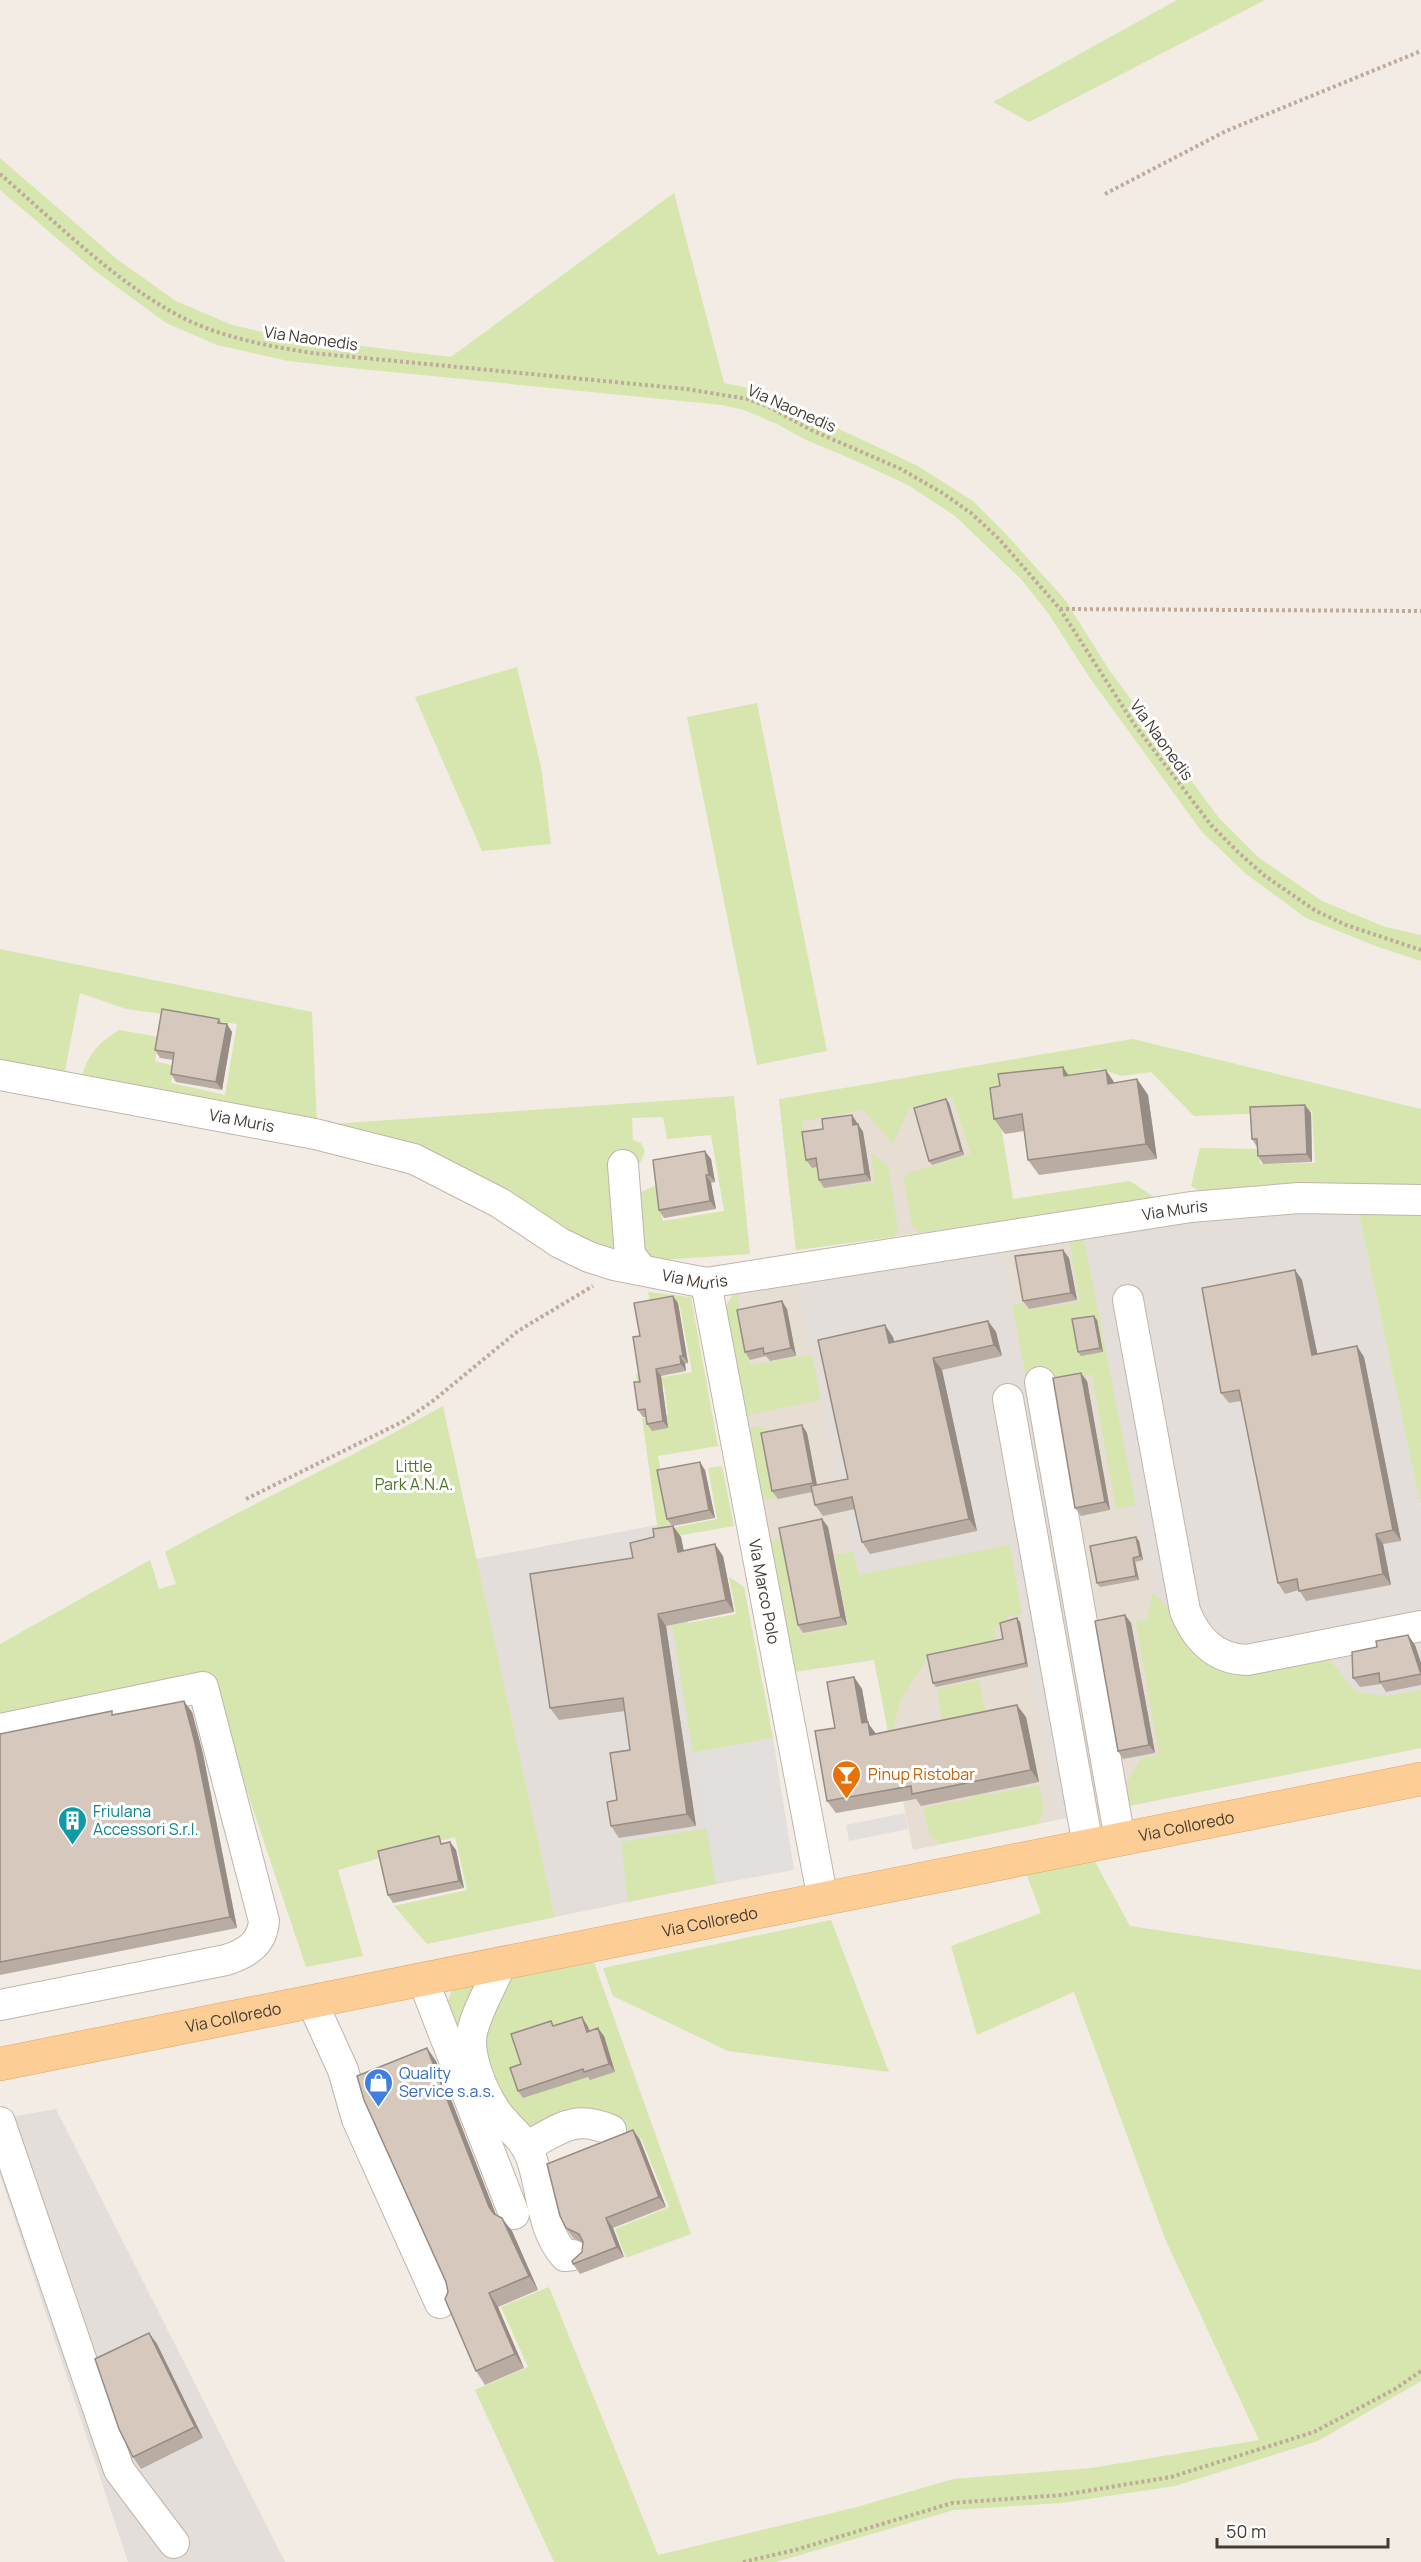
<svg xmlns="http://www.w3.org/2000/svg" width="1421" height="2562" font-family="Manrope,sans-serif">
<rect width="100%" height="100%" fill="#f2ece5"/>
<g fill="#e6ddd3">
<polygon points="952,1096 991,1223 796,1250 779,1099"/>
<polygon points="1084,1238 1192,1793 1103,1811 1003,1251"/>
<polygon points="797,1282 1010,1545 1057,1820 913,1850 874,1660 793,1672 725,1308 733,1293"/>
</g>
<g fill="#e4deda">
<polygon points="1358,1209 1421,1507 1421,1748 1192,1793 1084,1238 1197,1218"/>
<polygon points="1003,1251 1103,1811 1057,1820 1010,1545 858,1575 797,1282"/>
<polygon points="657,1525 716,1884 555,1917 476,1559"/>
<polygon points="56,2109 285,2562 128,2562 0,2175 0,2119"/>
</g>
<g fill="#d6e6ae">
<polygon points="1177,0 1265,0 1029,122 993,102"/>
<polygon points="0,158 118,260 176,301 232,325 280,336 451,357 674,193 724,383 754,389 790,404 811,416 916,465 973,501 1006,534 1066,601 1109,670 1219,818 1258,857 1322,901 1385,927 1421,935 1421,961 1378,947 1306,918 1246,874 1202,832 1090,678 1048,613 1021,579 955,516 908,485 845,456 806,440 777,424 744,410 722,405 341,367 288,361 217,345 166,323 94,270 0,190"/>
<polygon points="517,667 541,767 551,844 482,851 415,697"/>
<polygon points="757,703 827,1051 757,1065 687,717"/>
<path d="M0,949L312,1012L317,1125L734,1096L750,1254L647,1261L633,1195L655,1186L663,1221L724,1211L711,1135L667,1139L663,1117L632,1118L633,1140L641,1143L645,1151L640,1163L630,1167L617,1259L444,1164L81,1079C88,1054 97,1044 119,1030L159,1037L155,1061L174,1066L171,1083L225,1095L237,1024L126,1009L80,993L64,1076L0,1063Z"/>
<polygon points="1133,1039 1421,1109 1421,1188 1203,1193 1191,1186 1200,1148 1259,1149 1260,1164 1315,1163 1312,1111 1194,1116 1151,1072 1122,1076 1100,1069 1003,1087 996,1094 1013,1199 1130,1181 1157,1199 919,1233 912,1225 904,1181 906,1174 970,1154 952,1096 909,1108 893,1144 863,1110 802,1121 809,1169 820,1168 824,1190 875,1182 871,1152 888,1167 898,1229 894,1237 796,1250 779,1099"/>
<polygon points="1358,1209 1421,1211 1421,1503 1420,1503"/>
<polygon points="1084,1238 1136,1505 1116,1509 1092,1374 1027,1384 1012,1305 1025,1303 1027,1310 1080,1302 1069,1241"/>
<polygon points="736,1291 750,1365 812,1355 821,1400 743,1416 725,1308"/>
<polygon points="648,1292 691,1297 718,1446 658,1456 671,1528 717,1519 708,1468 722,1466 734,1526 659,1539 642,1418 668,1415 664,1385 638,1388 636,1374 649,1372 651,1379 692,1372 679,1302 651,1306"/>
<path d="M443,1406L555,1917L427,1944L394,1906L467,1890L455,1837L338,1870L363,1956L306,1967L207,1672L0,1716V1644L150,1560L159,1589L176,1584L165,1552C257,1501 352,1457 443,1406Z"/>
<polygon points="759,1426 770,1431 765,1440 776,1498 760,1501 745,1429"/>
<polygon points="784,1539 802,1635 848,1626 835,1555 853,1552 859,1575 1010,1545 1022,1614 1008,1616 1008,1623 994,1628 999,1655 928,1657 900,1701 890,1742 874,1660 793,1672 767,1541"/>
<polygon points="729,1577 744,1587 773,1738 693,1753 669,1605 684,1602 688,1623 736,1614"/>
<polygon points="1153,1592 1173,1614 1193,1650 1326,1656 1357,1693 1387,1696 1421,1690 1421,1748 1119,1808 1121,1793 1140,1760 1159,1754 1136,1622 1147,1619"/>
<polygon points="979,1680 987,1722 974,1725 988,1795 1039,1785 1044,1808 1038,1824 941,1844 930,1836 923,1808 973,1798 959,1728 944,1731 937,1689"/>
<polygon points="707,1828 716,1884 628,1902 621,1842"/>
<polygon points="1094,1860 1130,1926 1421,1970 1421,2381 1318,2441 1175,2486 1061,2503 954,2510 776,2562 554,2562 475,2390 528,2367 501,2307 549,2287 658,2555 857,2507 953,2479 1091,2468 1259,2440 1166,2241 1074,1992 977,2035 951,1946 1041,1913 1026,1873"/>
<polygon points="831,1920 889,2072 728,2051 613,1996 603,1968"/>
<polygon points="594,1962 691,2234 626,2258 615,2229 669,2207 641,2138 632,2142 533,2129 512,2121 479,2032 460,2054 444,2013 452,1989"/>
</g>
<g fill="#e3dfdd">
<polygon points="773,1738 794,1870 716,1884 693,1753"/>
<polygon points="905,1813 908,1829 849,1841 846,1825"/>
</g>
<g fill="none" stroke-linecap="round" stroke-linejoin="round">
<defs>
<g id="minor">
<path id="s1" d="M0,1075L315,1134L414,1159L500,1203L560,1243L589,1257L614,1265L706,1283L1191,1207L1299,1198L1421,1200"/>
<polyline points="623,1165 630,1255 641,1269"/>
<path id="s2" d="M706,1283L823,1900"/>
<path d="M1128,1300L1185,1611C1197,1640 1215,1659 1247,1660L1421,1626"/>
<polyline points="1040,1382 1120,1840"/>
<polyline points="1008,1399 1088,1846"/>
<path d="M0,1729L203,1687L264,1921C262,1944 247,1953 226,1960L0,2005"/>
<path d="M501,1964C493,1984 471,2020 471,2041C471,2064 483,2091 495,2110C506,2127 524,2137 531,2157C543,2190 540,2227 565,2256L573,2255"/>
<polyline points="423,1980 514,2214"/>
<polyline points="312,2002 343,2070 357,2119 440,2303"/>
<polyline points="0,2122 119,2470 174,2543"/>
<path d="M527,2146C561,2129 573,2114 611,2130"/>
</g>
<g id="major">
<path id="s3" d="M0,2064L1421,1779"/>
</g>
</defs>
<use href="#minor" stroke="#c0b5aa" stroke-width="32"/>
<use href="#major" stroke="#e0a764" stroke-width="34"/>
<g stroke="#beab99" stroke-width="4" stroke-dasharray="3 3" stroke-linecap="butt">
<path d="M0,174C57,223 131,298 201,326C236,340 274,347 312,353L687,389L747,399L767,406L811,430L901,469L944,494L971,513L999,539L1060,609L1134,724L1211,825L1238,852L1265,876L1316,911L1346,925L1421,950"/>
<polyline points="1105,194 1226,131 1421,51"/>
<polyline points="1060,609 1421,611"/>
<polyline points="246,1499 404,1421 434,1400 518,1331 593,1286"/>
<polyline points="743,2562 795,2550 952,2503 1062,2495 1171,2477 1314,2432 1395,2389 1421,2371"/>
</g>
<use href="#minor" stroke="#fff" stroke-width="30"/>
<use href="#major" stroke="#fccd94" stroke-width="33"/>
</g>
<g fill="#b8aca3">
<polygon points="219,1019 222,1024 232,1032 222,1090 176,1082 171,1074 173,1060 160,1058 155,1050"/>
<polygon points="1063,1067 1068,1075 1115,1083 1137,1079 1148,1095 1157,1159 1039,1175 1028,1160 1024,1131 1005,1134 994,1119 1000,1086"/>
<polygon points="949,1103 964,1155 932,1165 929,1161"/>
<polygon points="1305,1105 1311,1113 1312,1162 1263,1164 1258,1156 1257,1147 1252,1139"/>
<polygon points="852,1115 863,1132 871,1181 824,1188 819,1180 817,1167 812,1168 806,1160 823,1129"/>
<polygon points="711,1159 715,1182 711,1183 716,1209 664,1218 659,1210"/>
<polygon points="1069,1258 1077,1300 1029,1309 1023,1301"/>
<polygon points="1295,1270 1302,1280 1317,1354 1364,1357 1401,1541 1383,1544 1391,1585 1306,1601 1299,1590 1285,1594 1278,1583 1241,1401 1229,1403 1221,1393"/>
<polygon points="678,1303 688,1363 685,1364 686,1371 661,1376 668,1428 652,1431 647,1424 646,1417 643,1417 638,1410 640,1382 640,1336"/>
<polygon points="787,1309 796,1356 770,1361 766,1356 750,1360 745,1352"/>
<polygon points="1097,1320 1103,1352 1081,1356 1078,1352"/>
<polygon points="988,1321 996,1332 1002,1356 942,1370 977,1531 870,1554 862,1542 855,1509 823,1516 815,1505 812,1492 778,1499 772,1491 802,1425 807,1433 817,1485 848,1479 893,1337 894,1342"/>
<polygon points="1087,1381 1110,1510 1081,1516 1075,1508"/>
<polygon points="705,1470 715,1518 673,1526 681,1537 684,1551 723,1556 734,1612 666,1626 696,1826 619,1838 611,1826 630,1750 625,1711 559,1720 550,1708 633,1558 654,1537 672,1526 667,1519"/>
<polygon points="822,1519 828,1527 847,1625 803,1633 798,1625"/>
<polygon points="1136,1537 1139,1541 1143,1560 1135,1562 1139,1580 1100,1587 1097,1583"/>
<polygon points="1125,1615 1131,1623 1155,1753 1123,1759 1118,1751"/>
<polygon points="1020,1622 1028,1667 936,1687 933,1683 1003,1639"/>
<polygon points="1408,1635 1415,1645 1421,1663 1421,1685 1386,1692 1381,1684 1360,1687 1353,1678 1377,1647"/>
<polygon points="854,1677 862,1689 868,1723 876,1734 1026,1717 1039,1782 921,1806 916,1799 836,1813 827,1801 835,1728"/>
<polygon points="192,1712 203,1754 237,1928 0,1975 0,1734 115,1715"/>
<polygon points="450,1842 456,1850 464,1888 393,1903 388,1895 444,1843"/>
<polygon points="587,2025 590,2031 604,2036 615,2072 590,2080 588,2077 523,2098 518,2091 521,2064 555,2026"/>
<polygon points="427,2048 436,2061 496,2215 512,2231 538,2290 498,2307 524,2368 485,2385 476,2371"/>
<polygon points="633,2130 640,2140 666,2207 613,2228 624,2257 580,2274 573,2264 582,2252 583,2243 573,2238 566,2228"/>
<polygon points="149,2333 157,2344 203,2438 141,2469 133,2457"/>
</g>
<g fill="#968c84">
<polygon points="227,1024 232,1032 222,1090 216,1082"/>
<polygon points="1063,1067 1073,1082 1064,1076"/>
<polygon points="1106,1070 1116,1085 1108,1084"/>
<polygon points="1137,1079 1148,1095 1157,1159 1146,1144"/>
<polygon points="946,1099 949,1103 964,1155 961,1151"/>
<polygon points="1305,1105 1311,1113 1312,1162 1307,1154"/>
<polygon points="852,1115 857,1123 859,1133 853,1125"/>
<polygon points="858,1124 863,1132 871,1181 865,1174"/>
<polygon points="705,1151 711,1159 715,1182 709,1175"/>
<polygon points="706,1175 711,1183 716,1209 710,1201"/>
<polygon points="1063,1250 1069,1258 1077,1300 1071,1293"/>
<polygon points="1295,1270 1302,1280 1320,1366 1312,1355"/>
<polygon points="673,1296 678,1303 688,1363 683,1356"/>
<polygon points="782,1301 787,1309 796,1356 791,1348"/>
<polygon points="1094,1316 1097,1320 1103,1352 1100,1348"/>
<polygon points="988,1321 996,1332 1002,1356 994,1345"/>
<polygon points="885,1325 893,1337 897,1355 889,1343"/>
<polygon points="1357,1346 1364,1357 1401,1541 1393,1530"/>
<polygon points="680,1356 685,1364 686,1371 681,1364"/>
<polygon points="933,1358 942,1370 977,1531 969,1519"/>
<polygon points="656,1369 661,1376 668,1428 663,1421"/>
<polygon points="1081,1373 1087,1381 1110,1510 1105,1502"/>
<polygon points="802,1425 807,1433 818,1491 813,1483"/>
<polygon points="700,1462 705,1470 715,1518 709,1510"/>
<polygon points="822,1519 828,1527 847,1625 841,1617"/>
<polygon points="673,1526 681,1537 686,1564 678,1552"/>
<polygon points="1376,1534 1383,1544 1391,1585 1383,1574"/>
<polygon points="1136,1537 1139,1541 1143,1560 1140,1556"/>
<polygon points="715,1544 723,1556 734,1612 726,1600"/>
<polygon points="1133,1558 1135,1562 1139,1580 1136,1576"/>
<polygon points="658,1614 666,1626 696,1826 687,1814"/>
<polygon points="1125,1615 1131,1623 1155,1753 1149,1745"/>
<polygon points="1017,1618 1020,1622 1028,1667 1026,1663"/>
<polygon points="1408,1635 1415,1645 1421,1663 1421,1674"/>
<polygon points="854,1677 862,1689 868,1723 876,1734 878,1747 862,1723"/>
<polygon points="184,1701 192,1712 203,1754 237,1928 230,1917"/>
<polygon points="1017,1705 1026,1717 1039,1782 1031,1770"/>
<polygon points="450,1842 456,1850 464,1888 459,1881"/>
<polygon points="582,2017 587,2025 593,2040 587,2032"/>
<polygon points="598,2028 604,2036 615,2072 609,2064"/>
<polygon points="427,2048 436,2061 498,2220 489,2207"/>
<polygon points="633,2130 640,2140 666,2207 659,2197"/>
<polygon points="502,2218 512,2231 538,2290 529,2276"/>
<polygon points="606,2218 613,2228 624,2257 617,2247"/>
<polygon points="489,2293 498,2307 524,2368 515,2354"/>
<polygon points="149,2333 157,2344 203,2438 195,2427"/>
</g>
<g fill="#d6c8bd" stroke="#968c84" stroke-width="1.5">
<polygon points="162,1009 219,1019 218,1023 227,1024 216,1082 171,1074 174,1053 155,1050"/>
<polygon points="1063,1067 1064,1076 1106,1070 1108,1084 1137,1079 1146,1144 1028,1160 1022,1114 994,1119 990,1088 1000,1086 998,1074"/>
<polygon points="946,1099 961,1151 929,1161 914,1108"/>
<polygon points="1305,1105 1307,1154 1258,1156 1257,1139 1252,1139 1250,1107"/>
<polygon points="852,1115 853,1125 858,1124 865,1174 819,1180 816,1158 806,1160 802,1132 823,1129 822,1119"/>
<polygon points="705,1151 709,1175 706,1175 710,1201 659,1210 653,1160"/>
<polygon points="1063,1250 1071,1293 1023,1301 1015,1256"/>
<polygon points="1295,1270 1312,1355 1357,1346 1393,1530 1376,1534 1383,1574 1299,1591 1297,1579 1278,1583 1239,1390 1221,1393 1202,1288"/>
<polygon points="673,1296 683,1356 680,1356 681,1364 656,1369 663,1421 647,1424 645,1409 638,1410 634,1382 640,1382 633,1337 640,1336 634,1303"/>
<polygon points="782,1301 791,1348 764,1354 763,1348 745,1352 737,1310"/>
<polygon points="1094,1316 1100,1348 1078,1352 1072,1319"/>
<polygon points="988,1321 994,1345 933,1358 969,1519 862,1542 852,1497 815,1505 811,1486 848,1479 818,1340 885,1325 889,1343"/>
<polygon points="1081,1373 1105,1502 1075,1508 1053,1378"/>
<polygon points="802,1425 813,1483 772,1491 761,1433"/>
<polygon points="700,1462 709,1510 667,1519 657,1470"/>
<polygon points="822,1519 841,1617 798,1625 779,1528"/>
<polygon points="673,1526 678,1552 715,1544 726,1600 658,1614 687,1814 611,1826 607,1802 617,1800 610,1753 630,1750 623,1698 550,1708 530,1574 633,1558 630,1543 654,1537 653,1529"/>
<polygon points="1136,1537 1140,1556 1133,1558 1136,1576 1097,1583 1090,1546"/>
<polygon points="1125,1615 1149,1745 1118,1751 1095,1621"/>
<polygon points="1017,1618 1026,1663 933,1683 927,1655 1003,1639 1000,1623"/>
<polygon points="1408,1635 1421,1674 1380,1682 1379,1673 1353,1678 1352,1652 1377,1647 1376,1641"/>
<polygon points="854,1677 862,1723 868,1722 870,1735 1017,1705 1031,1770 912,1794 911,1786 827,1801 815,1731 835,1728 827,1682"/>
<polygon points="184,1701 195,1743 230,1917 0,1962 0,1734 112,1711 112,1715"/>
<polygon points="439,1836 441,1844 450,1842 459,1881 388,1895 378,1851"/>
<polygon points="582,2017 587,2032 598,2028 609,2064 584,2072 583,2069 518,2091 510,2068 521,2064 511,2034 551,2021 553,2026"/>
<polygon points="427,2048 489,2207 494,2214 502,2218 529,2276 489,2293 515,2354 476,2371 445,2299 448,2292 446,2282 364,2100 357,2076"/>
<polygon points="633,2130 659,2197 606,2218 617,2247 573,2264 572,2261 582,2252 583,2242 579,2234 566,2228 560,2216 547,2164"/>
<polygon points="149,2333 195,2427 133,2457 119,2429 95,2359"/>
</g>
<defs>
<symbol id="bar-pin" viewBox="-11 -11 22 30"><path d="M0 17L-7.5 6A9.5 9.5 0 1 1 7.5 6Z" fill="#e8710a" stroke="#fff"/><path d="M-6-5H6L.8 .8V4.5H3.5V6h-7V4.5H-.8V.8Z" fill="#fff"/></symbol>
<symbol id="building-pin" viewBox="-11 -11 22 30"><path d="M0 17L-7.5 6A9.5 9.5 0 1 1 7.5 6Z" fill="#0f9aa8" stroke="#fff"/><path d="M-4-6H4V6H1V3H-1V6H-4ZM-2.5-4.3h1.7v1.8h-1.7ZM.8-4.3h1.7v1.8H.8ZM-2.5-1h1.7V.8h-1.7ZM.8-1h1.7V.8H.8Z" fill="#fff"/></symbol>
<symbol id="shop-pin" viewBox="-11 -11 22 30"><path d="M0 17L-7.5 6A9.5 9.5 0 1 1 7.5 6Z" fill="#3f7fe0" stroke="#fff"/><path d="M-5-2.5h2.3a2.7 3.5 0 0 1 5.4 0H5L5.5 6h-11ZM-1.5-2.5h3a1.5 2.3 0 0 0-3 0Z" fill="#fff"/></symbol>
</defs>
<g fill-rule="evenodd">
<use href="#bar-pin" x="830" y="1758" width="33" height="45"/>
<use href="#building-pin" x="56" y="1804" width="33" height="45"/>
<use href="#shop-pin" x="362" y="2066" width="33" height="45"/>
</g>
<g text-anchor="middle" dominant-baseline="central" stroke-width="6" stroke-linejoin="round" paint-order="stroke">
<g font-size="16" fill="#443b34" stroke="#fff">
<text transform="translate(311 338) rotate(8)">Via Naonedis</text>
<text transform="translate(792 408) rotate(24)">Via Naonedis</text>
<text transform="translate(1162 740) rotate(54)">Via Naonedis</text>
<text stroke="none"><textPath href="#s1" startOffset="246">Via Muris</textPath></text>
<text stroke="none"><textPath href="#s1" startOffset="1218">Via Muris</textPath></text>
<text stroke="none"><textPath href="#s1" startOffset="732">Via Muris</textPath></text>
<text stroke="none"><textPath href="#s2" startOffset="314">Via Marco Polo</textPath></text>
<text stroke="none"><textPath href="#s3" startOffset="1210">Via Colloredo</textPath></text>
<text stroke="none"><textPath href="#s3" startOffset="724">Via Colloredo</textPath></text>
<text stroke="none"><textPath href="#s3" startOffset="238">Via Colloredo</textPath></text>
</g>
<g font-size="16" fill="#52742a" stroke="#fff">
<text x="414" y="1466">Little<tspan x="414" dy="18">Park A.N.A.</tspan></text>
</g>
<g font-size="16" fill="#c56008" stroke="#fff" text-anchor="start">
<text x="868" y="1774">Pinup Ristobar</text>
</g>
<g font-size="16" fill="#0d838f" stroke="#fff" text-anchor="start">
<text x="93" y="1811">Friulana<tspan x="93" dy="18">Accessori S.r.l.</tspan></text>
</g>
<g font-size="16" fill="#366cbe" stroke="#fff" text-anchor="start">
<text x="399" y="2073">Quality<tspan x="399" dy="18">Service s.a.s.</tspan></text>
</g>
</g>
<path d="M1217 2538v9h171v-9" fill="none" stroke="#443b34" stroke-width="3"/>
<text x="1226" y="2538" font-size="18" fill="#443b34" stroke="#ffffff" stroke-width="4.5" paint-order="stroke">50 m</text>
</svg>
